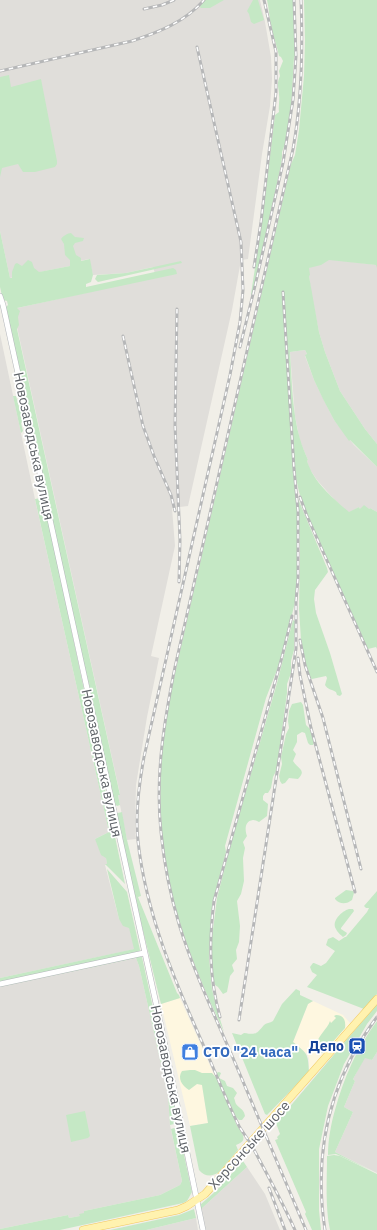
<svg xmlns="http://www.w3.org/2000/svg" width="377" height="1230" font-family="'IBM Plex Sans',sans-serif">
<rect width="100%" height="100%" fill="#f1efe8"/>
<g fill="#fef7e0">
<polygon points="180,998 215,1077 202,1084 208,1123 190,1126 161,1004"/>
<polygon points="313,1001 343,1015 351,1024 309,1072 309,1058 307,1054 293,1042 308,1004"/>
</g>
<g fill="#e0deda">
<polygon points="0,0 260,0 265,22 271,57 272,79 270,106 262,154 248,259 241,260 232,310 188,506 172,508 175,546 151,656 159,658 147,717 136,785 135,829 136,839 127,840 118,795 120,794 13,309 156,277 153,267 126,273 93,275 89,259 70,263 70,266 10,278 0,231"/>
<polygon points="324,259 345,261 377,265 377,444 365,429 340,391 325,352 319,332 311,292 309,276 309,268"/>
<polygon points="0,334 36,504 109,832 95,839 106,857 107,864 105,865 119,919 129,927 135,949 0,978"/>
<polygon points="305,350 307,354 305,356 314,380 334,420 354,445 377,467 377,512 370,508 369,509 360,509 359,507 349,513 332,497 317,480 309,468 307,461 308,460 300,441 295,416 290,352"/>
<polygon points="136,958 139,966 168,1095 170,1125 182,1181 180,1185 160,1195 84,1211 84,1213 80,1216 69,1218 68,1215 0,1229 0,987"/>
<polygon points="377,1052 377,1173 335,1152 353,1112 344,1107 355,1081 353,1079 365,1057 372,1060"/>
<polygon points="247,1167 265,1194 280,1230 205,1230 201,1209"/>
<polygon points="196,1218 198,1230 146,1230"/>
</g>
<g fill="#c5e8c5">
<polygon points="205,0 224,0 210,8 201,8 199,6"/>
<polygon points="253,0 258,0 264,20 254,24 251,22 249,14 247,11"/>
<path d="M267,0H294L295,56L294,57L292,92L291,111L285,144L282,152V157L281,165L252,296L251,294L262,222L275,115L279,112C278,106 280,101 279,95C279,87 276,85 280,76L279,71L283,61L281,57L279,56C277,46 273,36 271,25C269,17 269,8 267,0Z"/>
<path d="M304,0H377V268L376,265L329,260L321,265L309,268L310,275L309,276L319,332L325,352L340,391L365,429L377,444V467L350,440L349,441L334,420L323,399L314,380L305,355L307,354L305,350L290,352C292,381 292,411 300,439C302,446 305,453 308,460L307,461C314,483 333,498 349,512L359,507L360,509L364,505L369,509L370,508L377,512V649L376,647L368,649L307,516L299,492L294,469L283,291L293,470L297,510V579L295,602L282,657L266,698L225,846L226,852L213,901L211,917L209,958L212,989L216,1006L224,1032C203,987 184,943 172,895C162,854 159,807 161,765C163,732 169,700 176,669L291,164L295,155L299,130L304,76L305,41Z"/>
<polygon points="9,75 11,87 41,79 57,161 57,164 55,167 35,172 23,172 18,164 2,168 0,177 0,77"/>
<path d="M0,231L10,278H12V272L15,264L17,263L22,266L28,260L32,262L34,268L39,272L70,266V260L65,255L64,244L61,239C63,236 68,233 71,233L75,237L84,238L83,241L75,243L73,246L76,255L81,258V261L90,259L93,275L91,282L86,284V287L173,268L176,270L177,274L17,308L20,311L18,317L19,325L17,329L120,795H118L120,805L117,806L115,804L6,309V307L8,305L7,301L3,300L0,287Z"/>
<polygon points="181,261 182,263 98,282 95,279 97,275 126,273"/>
<polygon points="13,396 16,396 19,407 23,409 25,419 21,423 23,431 21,433"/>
<polygon points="41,498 44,500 125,884 105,864 107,864 106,858 101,855 95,839 109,832 35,499"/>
<path d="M298,499L299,501L327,568L328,572L315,590L314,599L316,613L330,653L342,694L340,696L337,695L336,692C331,689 328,690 325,685L327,678L326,676L312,679L310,678L306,665L301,640L299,609L300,554Z"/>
<path d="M293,620L295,621L294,650L291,661V673L287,684V693L279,753L276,771L273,777L271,788L268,793H265L263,796V800L268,804L267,816L259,822C257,821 255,820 253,820C244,821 245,831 247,836L243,842L245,848L243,858L244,881L241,894L237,901L240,926L239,942L236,950L237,959L232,965L234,971L230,976L227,992L223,994L218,987L215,985L214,982L212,965V937L217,898L232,840L277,683Z"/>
<path d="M301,702L303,705L306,725L310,729L314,743L313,745H310L308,743L305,733L302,732L297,735V742L293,750L296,754L293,761C298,769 307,770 298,779L289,778L285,783L282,784L280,781L279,776L282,764L281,757L286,734L289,728L288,721L289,711L292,704Z"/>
<polygon points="122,812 127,840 141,896 138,897 177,993 179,995 180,998 161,1004 135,898 117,814 118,813"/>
<polygon points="107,869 127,892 140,950 139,952 0,983 0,978 134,949 129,928 123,926 119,919"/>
<path d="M346,890L353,891L354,893L352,900C347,904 340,905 335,899V898Z"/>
<polygon points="377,891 377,994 364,1009 307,987 317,975 312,972 310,967 313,963 314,963 321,966 326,963 335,951 326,945 328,939 333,937 339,941 345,937 346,937 367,912 369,908 366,908 364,906"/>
<path d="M349,909H353L354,911L341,928V929L347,933L346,935L343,937C341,935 337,932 336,929C331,921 342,911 349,909Z"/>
<polygon points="141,956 142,957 178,1123 170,1125 168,1095 139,966 136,958 0,987 0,986"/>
<path d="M296,989L300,991V995L313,1001L308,1004L293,1042C307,1054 308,1052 309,1072L267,1115L265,1114L232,1033L241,1035L244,1033C257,1035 256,1034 264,1025C266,1023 270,1023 273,1021L282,1004Z"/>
<polygon points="377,1004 377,1011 367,1024 344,1064 328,1106 319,1149 319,1210 321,1230 312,1230 305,1214 306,1212 275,1140 278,1139 277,1137 280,1134 276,1123"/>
<path d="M336,1015C344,1015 346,1021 345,1028L323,1053H321C307,1045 327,1031 330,1021L331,1023L336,1018L334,1016Z"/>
<path d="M377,1021V1052L372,1060L365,1058L353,1079L355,1081L344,1107L353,1112L335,1152L372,1171L336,1154L328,1155C328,1140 331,1124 335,1110C344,1077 357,1048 377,1021Z"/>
<path d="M190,1070H195L202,1073H212L218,1080L235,1119C234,1128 254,1139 236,1145L238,1150L219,1172C212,1177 205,1177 199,1170L190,1126L208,1123L202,1085L197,1084L189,1090C182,1086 177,1078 182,1071Z"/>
<path d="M219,1072L221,1073L219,1078L225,1081L227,1086L233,1088L237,1093L234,1098C235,1100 235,1102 236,1104C240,1109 244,1109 245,1116L242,1120H239L236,1117L216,1073Z"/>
<polygon points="85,1111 90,1136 88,1138 71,1142 66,1115"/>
<polygon points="178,1127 192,1192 187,1201 183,1203 60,1230 0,1230 0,1229 68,1215 69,1218 80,1216 79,1214 84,1213 84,1211 160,1195 180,1185 182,1181 171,1129"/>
<path d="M334,1155L340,1156L377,1174V1230H330C325,1206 327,1180 327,1156Z"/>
<polygon points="243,1161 247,1167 201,1209 200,1205 217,1190"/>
<polygon points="194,1209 196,1218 146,1230 110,1230 179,1215"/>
</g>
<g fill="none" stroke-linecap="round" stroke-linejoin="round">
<defs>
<g id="minor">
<polyline points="0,296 3,305 159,1017 203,1230"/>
<polyline points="0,984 144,953"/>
</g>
<polyline id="major" points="83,1230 178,1210 187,1206 205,1194 377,999"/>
</defs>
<use href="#minor" stroke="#b5b8bc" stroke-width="6"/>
<use href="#major" stroke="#f2c960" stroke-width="8"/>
<use href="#minor" stroke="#fff" stroke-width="5"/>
<use href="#major" stroke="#fff2af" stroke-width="7"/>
<defs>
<g id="rail">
<path d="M301,0C303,50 302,99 293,149L175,667C164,722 155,776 161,832C164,863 170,894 179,924C193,970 214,1014 233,1058C257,1115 282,1173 306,1230"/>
<polyline points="144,9 162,5 174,0"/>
<path d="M197,47L241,242L243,290L240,322L230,375L144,757C139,784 135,813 138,841C146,915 176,984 206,1051C217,1076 227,1102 239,1126C243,1133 248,1139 252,1146C267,1174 282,1201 295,1230"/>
<path d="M0,71L132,41C159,32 185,22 204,0"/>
<polyline points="254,267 261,222 276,92 276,52 264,0"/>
<polyline points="177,309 175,425 180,540 179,582"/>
<polyline points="123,336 143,426 154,456 171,495 175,511"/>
<polyline points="240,347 255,286 283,163 293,100 296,56 294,0"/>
<polyline points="300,497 307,516 377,672"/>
<polyline points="300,640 305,665 323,718 361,869"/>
<polyline points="298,658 300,675 311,728 355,892"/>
<path d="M220,1017C209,977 209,941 214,901L282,657L292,616"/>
<polyline points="239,1020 296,649 296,601 298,578 298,511 294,469 283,292"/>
<polyline points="269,1188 285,1230"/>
<path d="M325,1230C313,1152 330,1080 377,1017"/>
</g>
</defs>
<use href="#rail" stroke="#b6b7b8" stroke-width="3"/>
<use href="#rail" stroke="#fff" stroke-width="1.5" stroke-dasharray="4.5" stroke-linecap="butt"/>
</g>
<defs>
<symbol id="station-square" viewBox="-11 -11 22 22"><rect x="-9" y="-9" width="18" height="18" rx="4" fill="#1a4fb4" stroke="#fff"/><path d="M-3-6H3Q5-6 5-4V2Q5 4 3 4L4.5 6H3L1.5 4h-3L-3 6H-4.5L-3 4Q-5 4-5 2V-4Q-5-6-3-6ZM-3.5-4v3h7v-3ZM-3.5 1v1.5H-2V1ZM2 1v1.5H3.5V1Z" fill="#fff"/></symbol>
<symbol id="shop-square" viewBox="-11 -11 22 22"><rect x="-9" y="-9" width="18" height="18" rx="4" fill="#3f7fe0" stroke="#fff"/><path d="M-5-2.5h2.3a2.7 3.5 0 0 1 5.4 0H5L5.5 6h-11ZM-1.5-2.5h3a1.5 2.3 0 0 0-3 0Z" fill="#fff"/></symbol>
</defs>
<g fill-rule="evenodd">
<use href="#station-square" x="347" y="1036" width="20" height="20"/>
<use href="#shop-square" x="180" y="1042" width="20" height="20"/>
</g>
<g text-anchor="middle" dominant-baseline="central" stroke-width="3.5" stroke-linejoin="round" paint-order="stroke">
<g font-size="14" fill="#5f6368" stroke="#fff">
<text transform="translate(34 446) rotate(78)">Новозаводська вулиця</text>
<text transform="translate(102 763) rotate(78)">Новозаводська вулиця</text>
<text transform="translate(171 1079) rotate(78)">Новозаводська вулиця</text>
<text transform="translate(249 1145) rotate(-48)">Херсонське шосе</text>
</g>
<g font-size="14" font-weight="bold" fill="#164399" stroke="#fff" text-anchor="end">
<text x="344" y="1046">Депо</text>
</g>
<g font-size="14" font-weight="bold" fill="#366cbe" stroke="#fff" text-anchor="start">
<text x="203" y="1052">СТО "24 часа"</text>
</g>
</g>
</svg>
